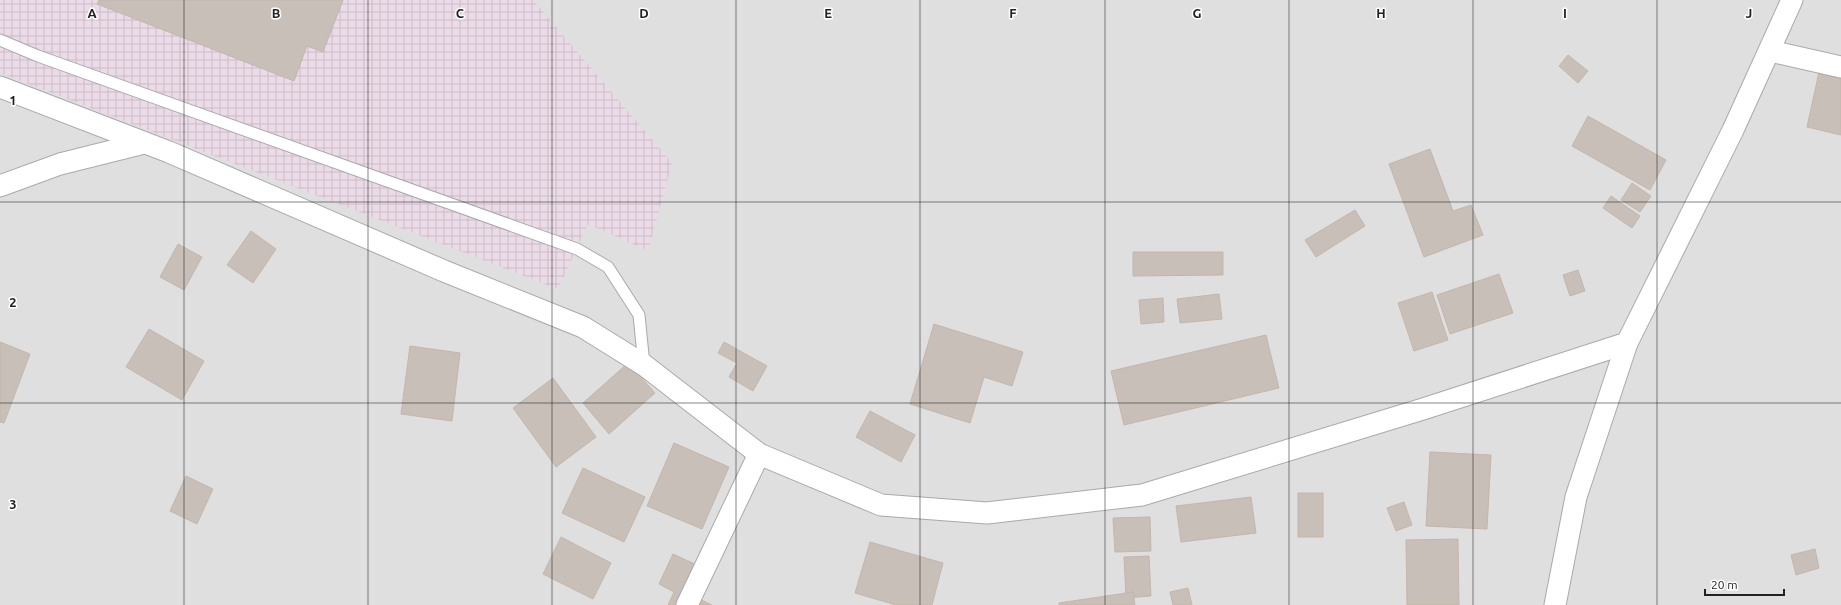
<svg xmlns="http://www.w3.org/2000/svg" width="1841" height="605" font-family="Ubuntu,sans-serif">
<defs>
<pattern id="industrial-grid" width="8" height="8" patternUnits="userSpaceOnUse"><rect width="8" height="8" fill="#ebdbe8"/><path d="M0 4h8M4 0v8" fill="none" stroke="#c9bcc7"/></pattern>
</defs>
<rect width="100%" height="100%" fill="#f2efe9"/>
<rect fill="#e0dfdf" x="0" y="0" width="1841" height="605"/>
<polygon fill="url(#industrial-grid)" points="0,0 533,0 672,163 648,251 588,224 558,289 0,73"/>
<g fill="#c7bfb8" stroke="#c4b6ab">
<polygon points="99,0 343,0 323,52 307,46 294,81 97,4"/>
<polygon points="1568,55 1588,71 1578,83 1559,66"/>
<polygon points="1819,72 1841,76 1841,135 1807,127"/>
<polygon points="1588,116 1666,160 1650,190 1572,146"/>
<polygon points="1430,149 1453,211 1471,205 1483,235 1424,257 1389,164"/>
<polygon points="1632,183 1651,196 1640,212 1621,200"/>
<polygon points="1611,196 1640,216 1632,228 1603,208"/>
<polygon points="1355,210 1365,226 1316,257 1305,240"/>
<polygon points="251,231 276,249 253,283 227,265"/>
<polygon points="178,244 202,257 184,290 160,277"/>
<polygon points="1133,252 1223,252 1223,275 1133,276"/>
<polygon points="1578,270 1585,291 1570,296 1563,275"/>
<polygon points="1499,274 1513,313 1450,334 1437,295"/>
<polygon points="1432,292 1448,340 1414,351 1398,303"/>
<polygon points="1219,294 1222,319 1180,323 1177,299"/>
<polygon points="1163,298 1164,322 1141,324 1139,300"/>
<polygon points="934,324 1023,352 1012,386 984,377 970,423 910,404"/>
<polygon points="149,329 204,361 182,400 126,367"/>
<polygon points="1266,335 1279,388 1124,425 1111,371"/>
<polygon points="0,342 30,354 4,423 0,422"/>
<polygon points="724,342 767,366 753,391 729,377 737,363 718,353"/>
<polygon points="410,346 460,353 452,421 401,414"/>
<polygon points="628,363 655,393 609,434 583,403"/>
<polygon points="553,378 596,437 556,467 513,408"/>
<polygon points="870,411 915,435 901,462 856,437"/>
<polygon points="674,443 729,467 702,529 647,506"/>
<polygon points="1430,452 1491,455 1487,529 1426,526"/>
<polygon points="583,468 645,497 624,542 562,513"/>
<polygon points="186,476 213,489 197,524 170,511"/>
<rect x="1298" y="493" width="25" height="44"/>
<polygon points="1251,497 1256,533 1181,542 1176,506"/>
<polygon points="1404,502 1412,525 1396,531 1387,508"/>
<polygon points="1150,517 1151,551 1115,552 1113,518"/>
<polygon points="561,537 611,563 593,599 543,574"/>
<polygon points="1458,539 1459,605 1407,605 1406,540"/>
<polygon points="870,542 943,563 932,605 896,605 855,593"/>
<polygon points="1815,549 1819,568 1796,575 1791,555"/>
<polygon points="673,554 697,565 684,592 712,605 668,605 674,592 659,584"/>
<polygon points="1149,556 1151,596 1126,598 1124,557"/>
<polygon points="1188,588 1192,605 1173,605 1170,592"/>
<polygon points="1133,592 1135,605 1059,605 1059,603"/>
</g>
<g fill="none" stroke-linecap="round" stroke-linejoin="round">
<defs>
<polyline id="lane" points="0,40 38,56 577,249 608,267 639,315 644,365"/>
<g id="street">
<polyline points="1770,51 1841,67"/>
<polyline points="0,87 169,152 444,271 583,327 644,365 759,454 881,505 987,513 1142,495 1423,409 1627,343"/>
<polyline points="0,186 60,164 144,143"/>
<polyline points="687,605 759,454"/>
<polyline points="1555,605 1576,497 1627,343 1733,130 1792,0"/>
</g>
</defs>
<use href="#lane" stroke="#a9a9a9" stroke-width="13"/>
<use href="#street" stroke="#a9a9a9" stroke-width="23"/>
<use href="#lane" stroke="#fff" stroke-width="11"/>
<use href="#street" stroke="#fff" stroke-width="21"/>
</g>
<path fill="none" stroke="#222" stroke-width="1" stroke-opacity="0.55" d="M184,0V605M368,0V605M552,0V605M736,0V605M920,0V605M1105,0V605M1289,0V605M1473,0V605M1657,0V605M0,202H1841M0,403H1841"/>
<g font-size="13" text-anchor="middle" font-weight="bold" fill="#222" stroke="#fff" stroke-width="3" stroke-linejoin="round" paint-order="stroke">
<text x="92" y="18">A</text>
<text x="276" y="18">B</text>
<text x="460" y="18">C</text>
<text x="644" y="18">D</text>
<text x="828" y="18">E</text>
<text x="1013" y="18">F</text>
<text x="1197" y="18">G</text>
<text x="1381" y="18">H</text>
<text x="1565" y="18">I</text>
<text x="1749" y="18">J</text>
<text x="13" y="105">1</text>
<text x="13" y="307">2</text>
<text x="13" y="509">3</text>
</g>
<path d="M1705 589v6h79v-6" fill="none" stroke="#222222" stroke-width="2"/>
<text x="1711" y="589" font-size="12" fill="#222222" stroke="#ffffff" stroke-width="3" paint-order="stroke">20 m</text>
</svg>
